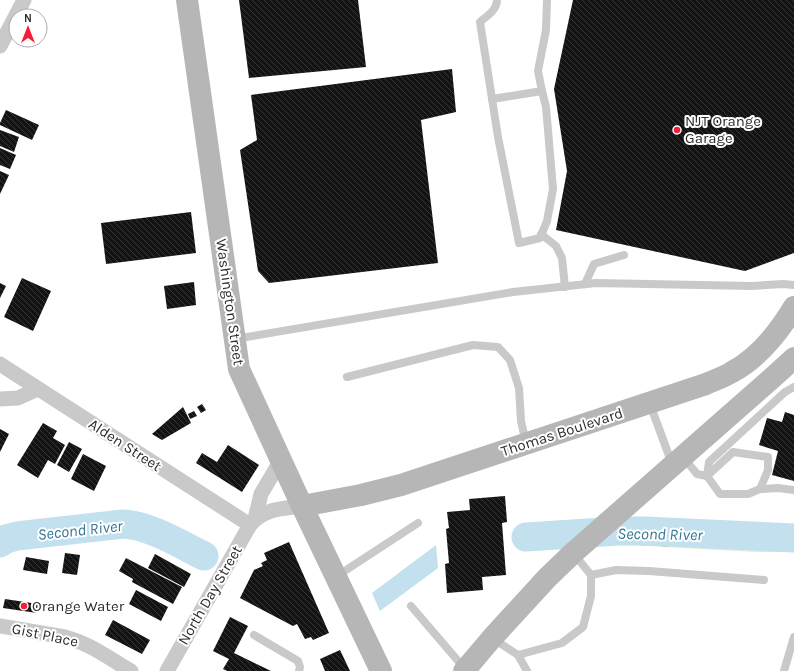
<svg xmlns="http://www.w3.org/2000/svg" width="794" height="671" font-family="Karla,sans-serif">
<defs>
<pattern id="forest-firs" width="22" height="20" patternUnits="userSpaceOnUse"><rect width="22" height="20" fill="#e4ecd8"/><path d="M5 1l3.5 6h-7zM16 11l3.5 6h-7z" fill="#c4cbba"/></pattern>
<pattern id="building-back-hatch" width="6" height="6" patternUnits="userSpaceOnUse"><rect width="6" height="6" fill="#131313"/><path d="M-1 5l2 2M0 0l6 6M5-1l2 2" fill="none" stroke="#363636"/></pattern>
</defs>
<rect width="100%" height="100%" fill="#fff"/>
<polygon fill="url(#forest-firs)" points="631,524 794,524 794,552 756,552 610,544"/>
<polygon fill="#c2e0ee" points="436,545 438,568 380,611 372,593"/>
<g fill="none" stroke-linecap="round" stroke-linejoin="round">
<g stroke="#c2e0ee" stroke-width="29">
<polyline points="526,537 619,531 645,531 794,538"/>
<path d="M0,543L6,539L17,536L123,524C149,525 180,544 204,556"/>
</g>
</g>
<g fill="url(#building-back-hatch)">
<polygon points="239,0 358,0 366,67 249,78"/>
<polygon points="573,0 794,0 794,253 745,271 556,230 567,171 554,89"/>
<polygon points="452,69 456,112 421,120 438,263 269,283 258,271 240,150 257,140 251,95"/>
<polygon points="6,110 39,125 32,140 0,125 0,123"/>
<polygon points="0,130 19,137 14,152 0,146"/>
<polygon points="0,148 16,155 10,169 0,165"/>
<polygon points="0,171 9,175 0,194"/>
<polygon points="191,212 196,253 106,264 101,223"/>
<polygon points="22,278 51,291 33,331 4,317"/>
<polygon points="194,282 196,305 167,309 164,286"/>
<polygon points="0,283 6,286 0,298"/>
<polygon points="202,404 206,410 201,413 197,407"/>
<polygon points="183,407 191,423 162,440 152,434"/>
<polygon points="194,411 197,416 190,419 188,414"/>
<polygon points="785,412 794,415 794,481 772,475 778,451 759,445 767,418 782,422"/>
<polygon points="43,423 57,431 53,438 65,445 55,464 48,460 38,478 17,465"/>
<polygon points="0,429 9,434 0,452"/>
<polygon points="69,442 82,449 69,472 57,465"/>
<polygon points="228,445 259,465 242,492 196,463 202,453 217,462"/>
<polygon points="83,454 106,466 94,491 71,479"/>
<polygon points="505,496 507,522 502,523 506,575 482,577 483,590 447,593 445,564 449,563 446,529 449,528 447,512 470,510 469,499"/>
<polygon points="289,542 329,633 313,640 311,637 305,639 297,624 293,626 240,598 254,570 263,566 261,563 267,560 264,553"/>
<polygon points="65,553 80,555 77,575 62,573"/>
<polygon points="155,554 191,574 184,587 148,568"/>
<polygon points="26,557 49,561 47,574 23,570"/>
<polygon points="126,558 182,587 173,604 132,582 133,579 119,571"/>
<polygon points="136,590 168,607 161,621 129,604"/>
<polygon points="5,599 38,604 37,613 3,608"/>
<polygon points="230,617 248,626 234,653 271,671 227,671 223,669 229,659 213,651"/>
<polygon points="113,620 150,640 142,654 105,635"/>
<polygon points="340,650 350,671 325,671 320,659"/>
</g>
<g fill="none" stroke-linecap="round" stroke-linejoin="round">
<g stroke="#c9c9c9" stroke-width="8">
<path d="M497,0C497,10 487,16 480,22L498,137L519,243L540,238L547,221L553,189L546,107L542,91"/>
<polyline points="492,99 542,91 538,71 546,30 547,0"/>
<polyline points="541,234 556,246 562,258 565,287"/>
<polyline points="585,284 594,264 624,255"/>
<polyline points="235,339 513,292 596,283 752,286 783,284 794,285"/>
<polyline points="347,377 473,345 498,347 510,360 519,388 521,421 526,443"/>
<polyline points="650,404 672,464"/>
<polyline points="684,458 697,474 707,476 709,462 785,392 794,387"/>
<polyline points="760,489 768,470 768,457 733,452 707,476 720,494 748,494 760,489 778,488 794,490"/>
<polyline points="591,575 616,570 649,571 764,580"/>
<polyline points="337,576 418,523"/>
<polyline points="411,606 465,669"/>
<polyline points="254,635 298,661 300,667 299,671"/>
<polyline points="492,638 518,655 562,643 583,627 591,596 591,575 574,554"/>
<polyline points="518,655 527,671"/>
<polyline points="784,671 794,637"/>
</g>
<g stroke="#c9c9c9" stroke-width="15">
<polyline points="0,46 24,0"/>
<polyline points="0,364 250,525"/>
<polyline points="0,399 18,398 38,389"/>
<polyline points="255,519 261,494 281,460"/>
<path d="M0,626L65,637C89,643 110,659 131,671"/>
<path d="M167,671L250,525C264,508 282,509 302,506"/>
</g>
<g stroke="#b6b6b6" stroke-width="22">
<polyline points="187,0 239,369 302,506 381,671"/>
<path d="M302,506L361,495L401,485L706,384C715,380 724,377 732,372C758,358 779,332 794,307"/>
<polyline points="464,671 492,638 547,578 573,553 771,379 794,358"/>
</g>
</g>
<g fill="#f51d3b" stroke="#fff" stroke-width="1.5">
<circle cx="677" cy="130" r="4"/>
<circle cx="24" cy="606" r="4"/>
</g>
<g text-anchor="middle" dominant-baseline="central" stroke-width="4" stroke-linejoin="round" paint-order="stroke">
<g font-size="15" fill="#2c2c2c" stroke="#fff" text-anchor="start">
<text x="685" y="121">NJT Orange<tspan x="685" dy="17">Garage</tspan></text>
<text x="32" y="606">Orange Water</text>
</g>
<g font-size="15" fill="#2c2c2c" stroke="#fff">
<text transform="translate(230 302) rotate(82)">Washington Street</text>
<text transform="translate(562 432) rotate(-18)">Thomas Boulevard</text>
<text transform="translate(125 445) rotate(33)">Alden Street</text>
<text transform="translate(210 595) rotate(-60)">North Day Street</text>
<text transform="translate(45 635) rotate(12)">Gist Place</text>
</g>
<g font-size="16" font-style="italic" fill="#347695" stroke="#fff">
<text transform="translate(80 530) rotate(-6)">Second River</text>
<text transform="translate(660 534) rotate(1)">Second River</text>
</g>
</g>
<g transform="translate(28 28)"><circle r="19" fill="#ffffff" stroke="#ababab"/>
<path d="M0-3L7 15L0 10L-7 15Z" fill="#f51d3b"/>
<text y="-6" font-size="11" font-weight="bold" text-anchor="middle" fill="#2c2c2c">N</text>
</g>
</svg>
